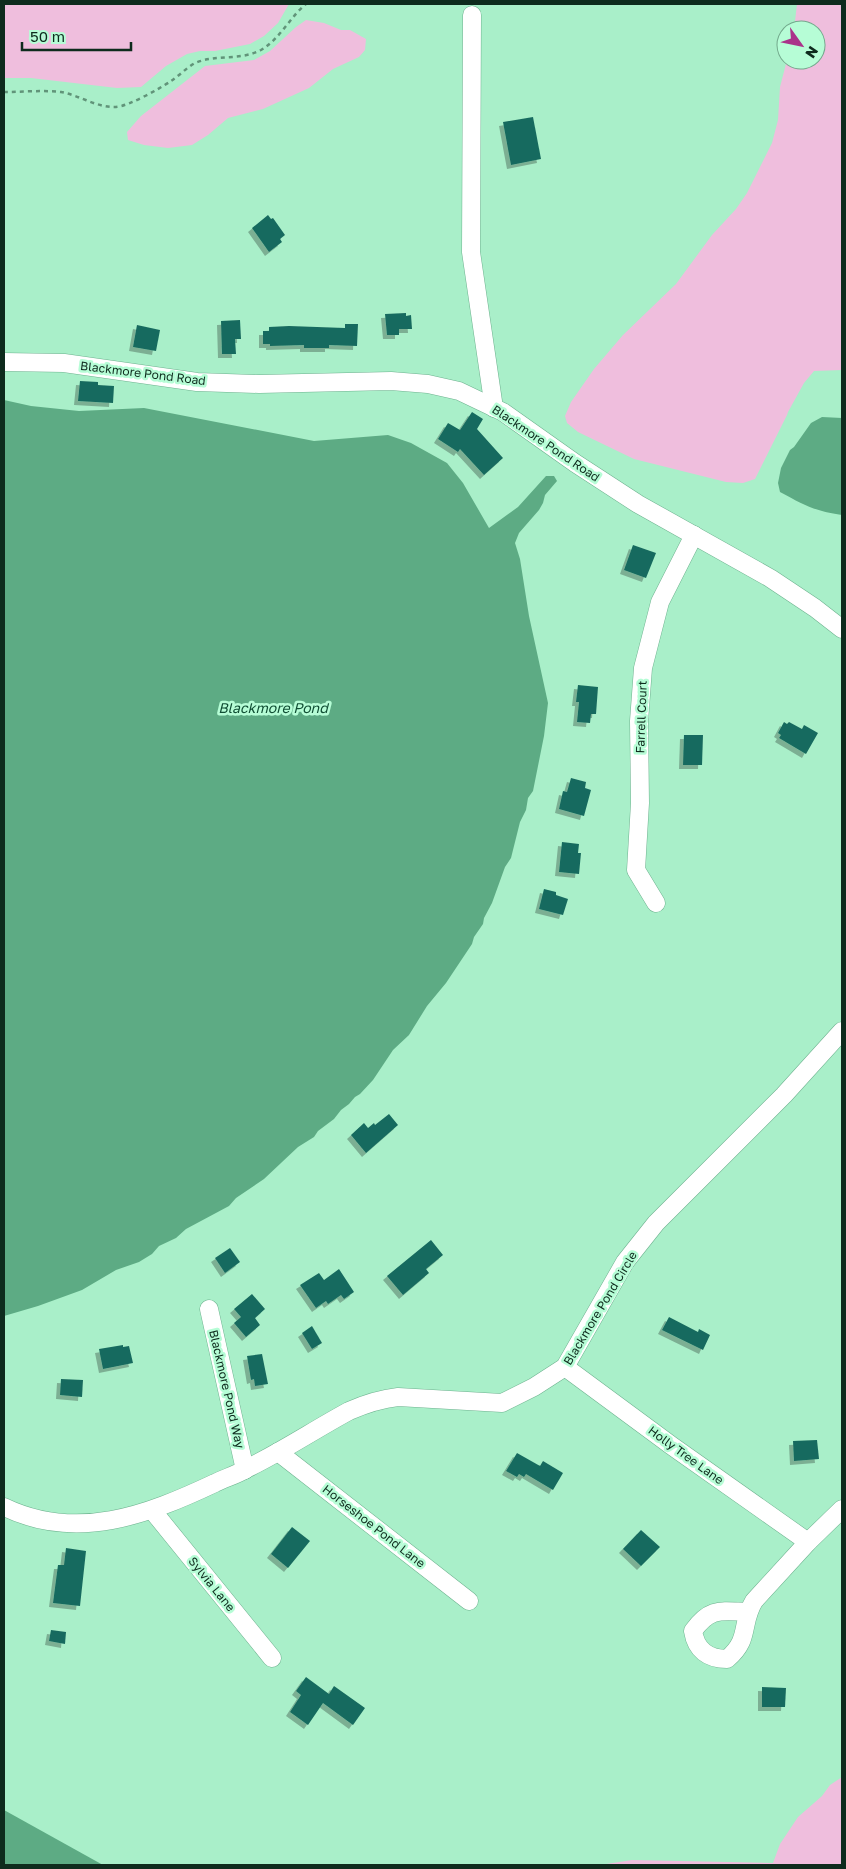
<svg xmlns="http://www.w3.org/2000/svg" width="846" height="1869" font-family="'Golos Text',sans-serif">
<defs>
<filter id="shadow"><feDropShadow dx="-4" dy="4" stdDeviation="0" flood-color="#0004"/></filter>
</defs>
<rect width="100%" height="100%" fill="#a9efc9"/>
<g fill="#efbedd">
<polygon points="4,4 289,4 278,23 264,36 250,44 215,51 200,51 187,54 166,66 141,87 117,88 31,78 4,78"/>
<polygon points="797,4 842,4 842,370 814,371 804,383 788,412 787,415 755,479 743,483 726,482 634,459 578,432 567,423 565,416 571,402 594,369 623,335 676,284 712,235 736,209 747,193 772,143 778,120 780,87 787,60 816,60 816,30 794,30"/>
<polygon points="306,20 324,23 341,30 350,30 366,39 365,50 359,57 333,69 309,88 263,109 228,118 208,135 192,145 168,148 144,145 128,140 127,132 141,116 205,66 254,60 270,51 296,27"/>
<polygon points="842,1777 842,1865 600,1865 632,1860 773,1863 780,1844 798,1817 822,1796 830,1785"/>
</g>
<g fill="#5dab84">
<polygon points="4,400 31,406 79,411 144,408 314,441 388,435 411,443 447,463 463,483 489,528 518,507 546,476 554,476 557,481 545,495 543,503 539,510 519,533 515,543 520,559 529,616 548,703 544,736 533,791 528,798 526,810 520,822 511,858 505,867 492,903 484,918 483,924 474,937 472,944 446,983 427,1006 409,1035 393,1050 373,1080 360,1094 355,1097 349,1104 341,1110 334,1119 318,1131 314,1137 298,1147 264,1179 236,1198 229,1206 186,1229 176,1238 159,1246 152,1254 139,1262 116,1270 82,1290 38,1306 4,1316"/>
<path d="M822,417L842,418V515C814,511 804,505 780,492L778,483L781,468L790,450L794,447L811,423Z"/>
<polygon points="4,1810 103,1865 4,1865"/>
</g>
<g fill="#196a5e" filter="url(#shadow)">
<polygon points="533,117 541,159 511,165 503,122"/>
<polygon points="268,215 271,219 273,218 285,235 280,239 282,242 269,252 252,228"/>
<polygon points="406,313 406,316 411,315 412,329 399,329 399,335 387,335 385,314"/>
<polygon points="240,320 241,339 235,339 236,354 222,354 221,321"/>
<polygon points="345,324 358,324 357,346 329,345 329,348 304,348 304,345 270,346 270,344 263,344 263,331 269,331 269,327 289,326 345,328"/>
<polygon points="137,325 160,330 156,351 133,347"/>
<polygon points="80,381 98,382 98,385 114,386 113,403 78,401"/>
<polygon points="472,412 483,419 477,429 503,458 484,475 460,449 458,452 438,439 448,423 460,430"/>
<polygon points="633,545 656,553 646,578 624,570"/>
<polygon points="578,685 598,687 596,714 591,714 590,723 577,722 579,702 576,702"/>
<polygon points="784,722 787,724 789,722 802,729 804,725 818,733 806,754 779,738 781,735 778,733"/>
<polygon points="684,735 703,735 702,765 683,765"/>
<polygon points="571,778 586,782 585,788 591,790 584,816 559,809 563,791 567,792"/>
<polygon points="562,842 579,844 578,853 581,853 579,874 559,872"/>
<polygon points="544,889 556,892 556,895 568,899 563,915 539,909"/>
<polygon points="389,1114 398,1125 366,1153 351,1135 364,1123 368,1128 374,1123 375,1125"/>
<polygon points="431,1240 443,1255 426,1269 429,1273 403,1295 387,1276"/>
<polygon points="230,1248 240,1262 225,1273 215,1258"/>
<polygon points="339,1269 354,1292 344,1299 341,1295 328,1304 326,1301 316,1308 300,1285 319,1273 324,1280"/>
<polygon points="252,1294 265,1309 255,1318 260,1325 246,1337 234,1323 241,1317 234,1309"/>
<polygon points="669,1317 698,1332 699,1329 710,1335 703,1350 662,1330"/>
<polygon points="312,1326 322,1343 312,1349 302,1333"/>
<polygon points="123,1345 123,1347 129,1346 133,1363 103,1369 99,1349"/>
<polygon points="262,1354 268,1384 255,1386 254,1379 251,1380 247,1356"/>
<polygon points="61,1379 83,1380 82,1397 60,1395"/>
<polygon points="817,1440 819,1459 794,1461 793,1441"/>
<polygon points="517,1453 540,1466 543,1461 563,1473 553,1490 526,1474 524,1477 519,1474 517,1477 506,1471"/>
<polygon points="292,1527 310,1541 288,1568 271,1554"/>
<polygon points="641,1530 660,1547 641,1566 623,1549"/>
<polygon points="66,1548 86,1551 80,1606 53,1603 58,1565 64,1565"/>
<polygon points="51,1630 66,1632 65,1644 49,1641"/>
<polygon points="306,1677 329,1694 334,1686 365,1708 353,1725 323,1703 308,1725 290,1712 301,1695 296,1691"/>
<polygon points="762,1687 786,1688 785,1707 762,1707"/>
</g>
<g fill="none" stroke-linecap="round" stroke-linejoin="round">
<defs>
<g id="minor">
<polyline points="472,15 471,252 494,408"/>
<polyline points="4,362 64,363 197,382 259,384 391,381 428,384 459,391 503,412 575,463 638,504 770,578 815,608 842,629"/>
<polyline points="656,903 636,870 640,803 639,721 643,668 660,602 694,535"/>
<polyline points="209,1309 245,1470"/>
<polyline points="565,1367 672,1446 808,1542"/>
<polyline points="278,1452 469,1601"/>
<path d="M4,1507C77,1542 147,1515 215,1483C225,1478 236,1475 246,1469C281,1452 314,1430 349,1411C365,1404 380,1399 398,1397L502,1403L534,1387L565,1367L625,1262L656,1223L784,1095L842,1031"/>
<polyline points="152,1510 272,1658"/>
<path d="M747,1612C721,1611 710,1607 693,1631C696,1650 708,1659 727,1659C751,1639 740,1624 754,1601L808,1542L842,1509"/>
</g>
</defs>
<use href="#minor" stroke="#6eb28f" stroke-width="19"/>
<path stroke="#619479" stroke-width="2.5" stroke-dasharray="4 4" stroke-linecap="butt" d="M4,92C22,92 42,90 61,92C79,95 97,108 116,107C129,106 159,89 171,81C179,76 186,68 195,63C216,54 240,61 261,50C280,39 290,17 306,4"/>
<use href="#minor" stroke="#fff" stroke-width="18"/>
</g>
<g text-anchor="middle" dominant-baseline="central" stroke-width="5" stroke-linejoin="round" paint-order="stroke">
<g font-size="12" fill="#0e2b1d" stroke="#b6fdd6">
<text transform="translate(143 373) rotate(7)">Blackmore Pond Road</text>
<text transform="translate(546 443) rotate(34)">Blackmore Pond Road</text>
<text transform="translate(641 717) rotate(-88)">Farrell Court</text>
<text transform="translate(600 1308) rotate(-59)">Blackmore Pond Circle</text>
<text transform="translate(227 1389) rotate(77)">Blackmore Pond Way</text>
<text transform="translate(686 1455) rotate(36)">Holly Tree Lane</text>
<text transform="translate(374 1526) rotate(38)">Horseshoe Pond Lane</text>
<text transform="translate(212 1584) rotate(51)">Sylvia Lane</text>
</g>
<g font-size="14" font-style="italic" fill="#104e34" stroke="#b6fdd6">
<text x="273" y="707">Blackmore Pond</text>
</g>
</g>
<rect width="846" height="1869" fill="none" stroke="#0e2b1d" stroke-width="10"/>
<g transform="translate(801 45) rotate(123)"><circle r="24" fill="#b6fdd6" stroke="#73a98c"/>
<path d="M0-4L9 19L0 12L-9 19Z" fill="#aa338a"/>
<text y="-8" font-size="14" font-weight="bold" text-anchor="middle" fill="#0e2b1d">N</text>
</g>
<path d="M22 42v8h109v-8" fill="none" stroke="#0e2b1d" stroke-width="2.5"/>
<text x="30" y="42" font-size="15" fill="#0e2b1d" stroke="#b6fdd6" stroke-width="4" paint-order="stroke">50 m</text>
</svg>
